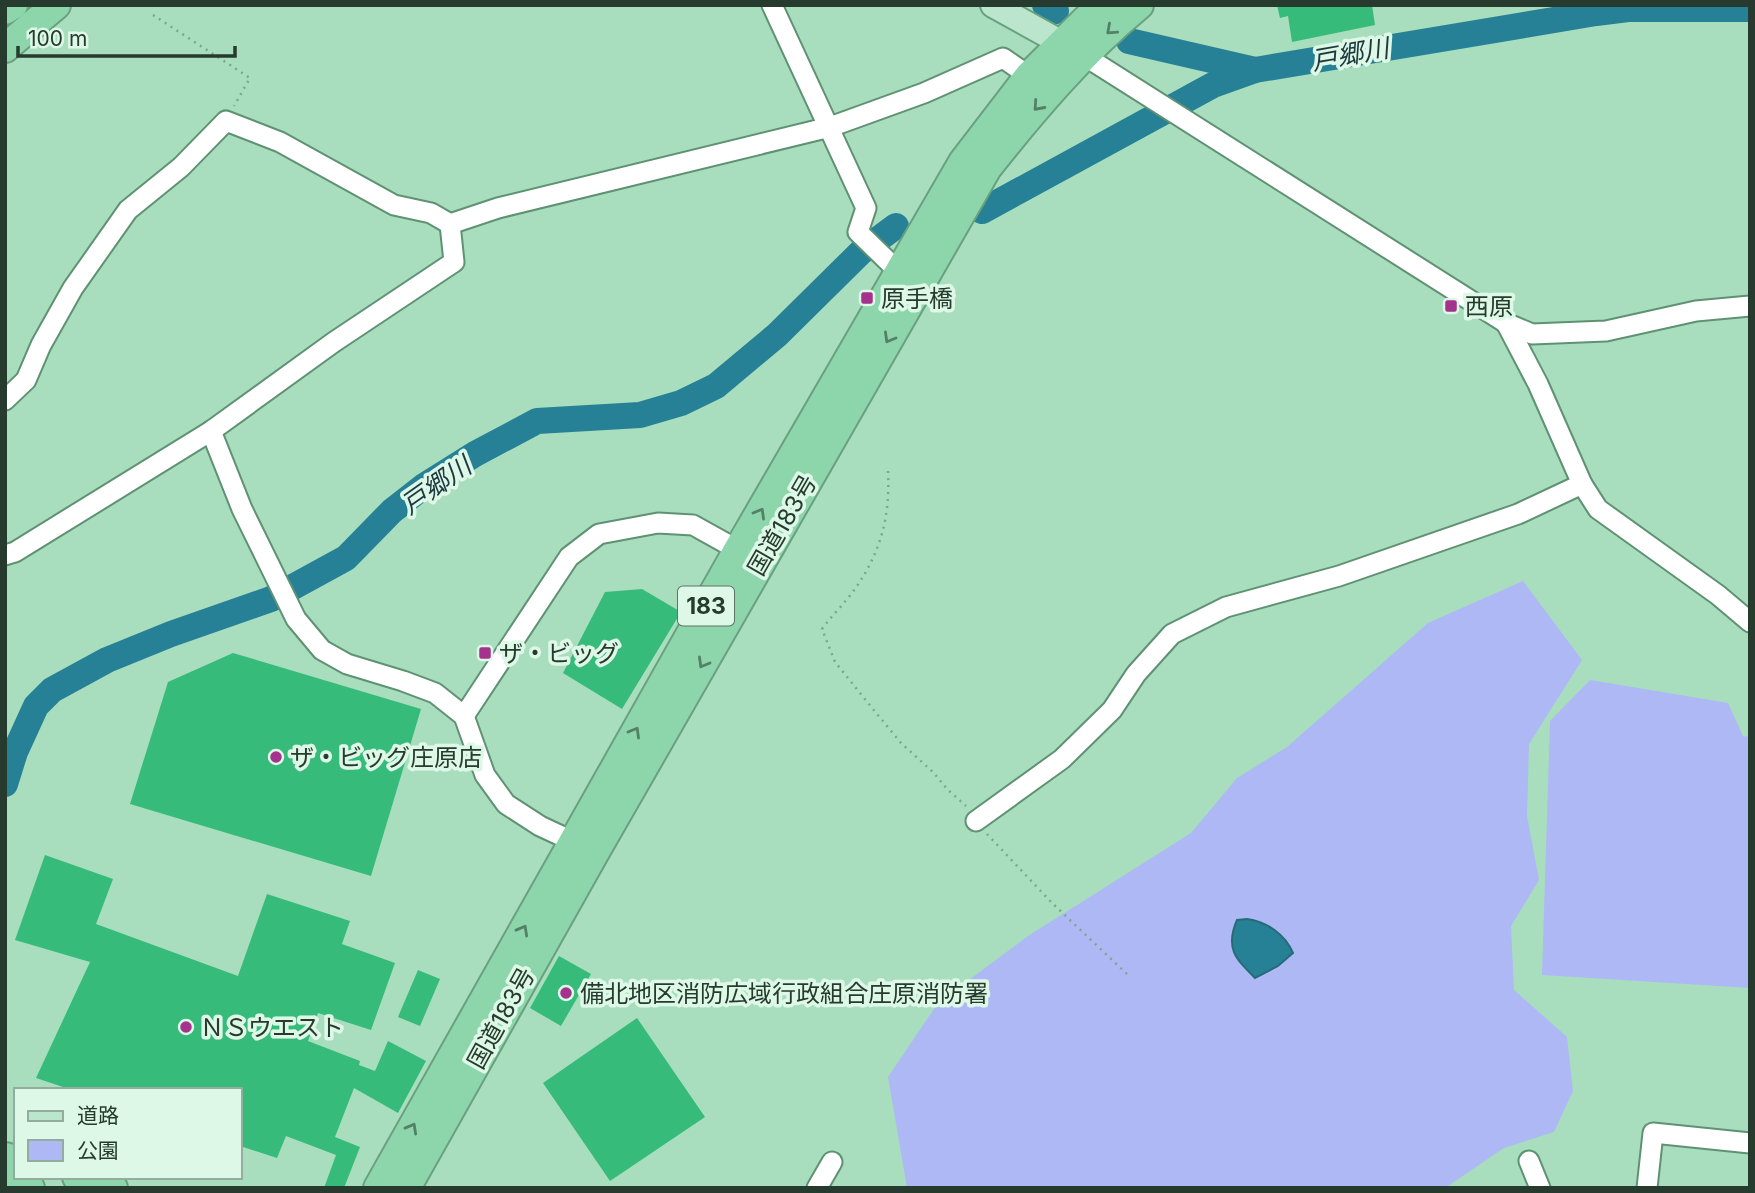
<svg xmlns="http://www.w3.org/2000/svg" width="1755" height="1193" font-family="Inter,'Noto Sans JP',sans-serif">
<rect width="100%" height="100%" fill="#a8debd"/>
<g fill="#aeb8f5">
<polygon points="1523,581 1582,660 1529,744 1527,816 1539,880 1511,926 1514,990 1567,1037 1573,1091 1554,1132 1504,1148 1445,1188 907,1188 888,1077 938,1003 1028,936 1191,833 1237,778 1287,747 1428,623"/>
<polygon points="1590,680 1728,703 1743,736 1750,737 1750,988 1542,975 1550,721"/>
</g>
<path fill="#268197" stroke="#266c78" stroke-width="2" d="M1247,919C1267,922 1285,934 1293,953L1278,966L1255,978C1235,958 1225,948 1237,920Z"/>
<g fill="none" stroke-linecap="round" stroke-linejoin="round">
<g stroke="#268197" stroke-width="26">
<polyline points="1045,5 1056,11"/>
<polyline points="1129,41 1255,70"/>
<polyline points="982,211 1213,85 1255,70 1596,13 1628,9 1750,9"/>
<polyline points="5,784 15,752 36,706 52,690 107,660 171,634 271,599 346,558 392,511 424,486 475,454 537,421 640,415 681,403 716,386 777,335 861,252 896,226"/>
</g>
</g>
<g fill="#37bb7b">
<polygon points="1277,5 1372,5 1375,25 1292,42 1288,16 1280,18"/>
<polygon points="642,589 681,612 622,709 563,673 605,592"/>
<polygon points="233,653 421,709 371,876 130,804 168,682"/>
<polygon points="45,855 113,879 96,924 238,976 267,894 350,921 342,944 395,963 371,1030 318,1013 308,1041 360,1061 359,1065 375,1071 388,1041 426,1061 398,1113 354,1088 335,1137 360,1147 344,1188 324,1188 336,1155 286,1136 277,1158 240,1146 240,1090 72,1090 36,1078 90,962 15,940"/>
<polygon points="559,956 591,974 561,1026 530,1008"/>
<polygon points="418,970 440,979 420,1026 398,1017"/>
<polygon points="637,1018 705,1117 610,1181 543,1083"/>
</g>
<g fill="none" stroke-linecap="round" stroke-linejoin="round">
<defs>
<g id="minor">
<polyline points="772,5 866,208 858,232 899,272"/>
<polyline points="1083,55 1506,323 1532,334 1606,331 1696,311 1750,306"/>
<polyline points="450,224 498,208 830,127 924,93 1003,58 1029,76"/>
<polyline points="1506,323 1538,384 1582,484 1598,509 1718,595 1750,622"/>
<polyline points="5,400 26,380 41,345 73,288 128,210 181,167 226,121 280,142 394,205 431,213 450,224"/>
<polyline points="211,431 242,509 296,619 322,650 347,664 403,681 435,693 464,716 485,775 506,804 540,826 585,847"/>
<polyline points="5,555 15,552 211,431 334,342 454,262 450,224"/>
<polyline points="464,716 569,557 599,534 658,523 693,525 738,550"/>
<polyline points="976,821 1062,759 1112,710 1136,674 1172,634 1226,607 1339,576 1518,514 1582,484"/>
<polyline points="1529,1161 1540,1188"/>
<polyline points="817,1188 832,1162"/>
<polyline points="1647,1188 1653,1133 1750,1143"/>
</g>
<polyline id="major" points="993,5 1078,52"/>
<g id="highway">
<polyline points="5,10 13,5"/>
<polyline points="5,48 56,5"/>
<polyline points="5,1157 16,1160"/>
<polyline points="77,1177 113,1188"/>
<polyline points="5,1180 30,1188"/>
<polyline points="378,1188 738,550 963,162 1029,76 1101,5"/>
<path d="M406,1188L595,852L987,168C1033,110 1081,53 1139,5"/>
</g>
</defs>
<use href="#minor" stroke="#5f9173" stroke-width="23"/>
<use href="#major" stroke="#69a07f" stroke-width="28"/>
<use href="#highway" stroke="#69a07f" stroke-width="32"/>
<g stroke="#7ca78d" stroke-width="2.5" stroke-dasharray="2 5" stroke-linecap="butt">
<polyline points="153,15 250,78 234,106"/>
<path d="M888,471C890,515 882,549 857,586C847,601 833,614 822,629L835,662L877,714L901,743L934,773L947,789L966,806"/>
<polyline points="987,834 1052,903 1128,975"/>
</g>
<use href="#minor" stroke="#fff" stroke-width="19"/>
<use href="#major" stroke="#bbe6cd" stroke-width="24"/>
<use href="#highway" stroke="#8dd6ab" stroke-width="28"/>
</g>
<defs><path id="oneway-chevron" d="M-2-3.5L2.5 0L-2 3.5" fill="none" stroke-width="1.6" stroke-linecap="round" stroke-linejoin="round" transform="scale(1.75)"/></defs>
<g stroke="#548166">
<use href="#oneway-chevron" transform="translate(1111 30) rotate(138)"/>
<use href="#oneway-chevron" transform="translate(1038 106) rotate(132)"/>
<use href="#oneway-chevron" transform="translate(889 338) rotate(120)"/>
<use href="#oneway-chevron" transform="translate(760 513) rotate(-60)"/>
<use href="#oneway-chevron" transform="translate(703 663) rotate(120)"/>
<use href="#oneway-chevron" transform="translate(635 732) rotate(-60)"/>
<use href="#oneway-chevron" transform="translate(523 930) rotate(-61)"/>
<use href="#oneway-chevron" transform="translate(412 1128) rotate(-61)"/>
</g>
<g fill="#a5328d" stroke="#ddf8e7" stroke-width="2.5">
<rect x="860" y="291" width="14" height="14" rx="3.5"/>
<rect x="1444" y="299" width="14" height="14" rx="3.5"/>
<rect x="478" y="646" width="14" height="14" rx="3.5"/>
<circle cx="276" cy="757" r="7"/>
<circle cx="566" cy="993" r="7"/>
<circle cx="186" cy="1027" r="7"/>
</g>
<g text-anchor="middle" dominant-baseline="central" stroke-width="7" stroke-linejoin="round" paint-order="stroke">
<rect fill="#ddf8e7" stroke="#5d7466" stroke-width="2" x="678" y="586.5" width="56" height="39" rx="5"/>
<g font-size="23" font-weight="bold" fill="#263b2e">
<text x="706" y="606">183</text>
</g>
<g font-size="24" fill="#263b2e" stroke="#ddf8e7" text-anchor="start">
<text x="881" y="298">原手橋</text>
<text x="1465" y="306">西原</text>
<text x="499" y="653">ザ・ビッグ</text>
<text x="290" y="757">ザ・ビッグ庄原店</text>
<text x="580" y="993">備北地区消防広域行政組合庄原消防署</text>
<text x="200" y="1027">ＮＳウエスト</text>
</g>
<g font-size="24" fill="#263b2e" stroke="#ddf8e7">
<text transform="translate(782 525) rotate(-60)">国道183号</text>
<text transform="translate(501 1018) rotate(-61)">国道183号</text>
</g>
<g font-size="26" font-style="italic" fill="#1d383f" stroke="#ddf8e7">
<text transform="translate(1350 54) rotate(-10)">戸郷川</text>
<text transform="translate(436 485) rotate(-35)">戸郷川</text>
</g>
</g>
<rect width="1755" height="1193" fill="none" stroke="#263b2e" stroke-width="14"/>
<rect x="14" y="1088" width="228" height="91" fill="#ddf8e7" stroke="#94ac9d" stroke-width="2"/>
<rect x="28" y="1111" width="35" height="10" fill="#bbe6cd" stroke="#94ac9d" stroke-width="2"/>
<text x="77" y="1123" font-size="21" fill="#263b2e">道路</text>
<rect x="28" y="1140" width="35" height="21" fill="#aeb8f5" stroke="#94ac9d" stroke-width="2"/>
<text x="77" y="1158" font-size="21" fill="#263b2e">公園</text>
<path d="M18 46v10h217v-10" fill="none" stroke="#263b2e" stroke-width="3.5"/>
<text x="28" y="46" font-size="21" fill="#263b2e" stroke="#ddf8e7" stroke-width="5" paint-order="stroke">100 m</text>
</svg>
